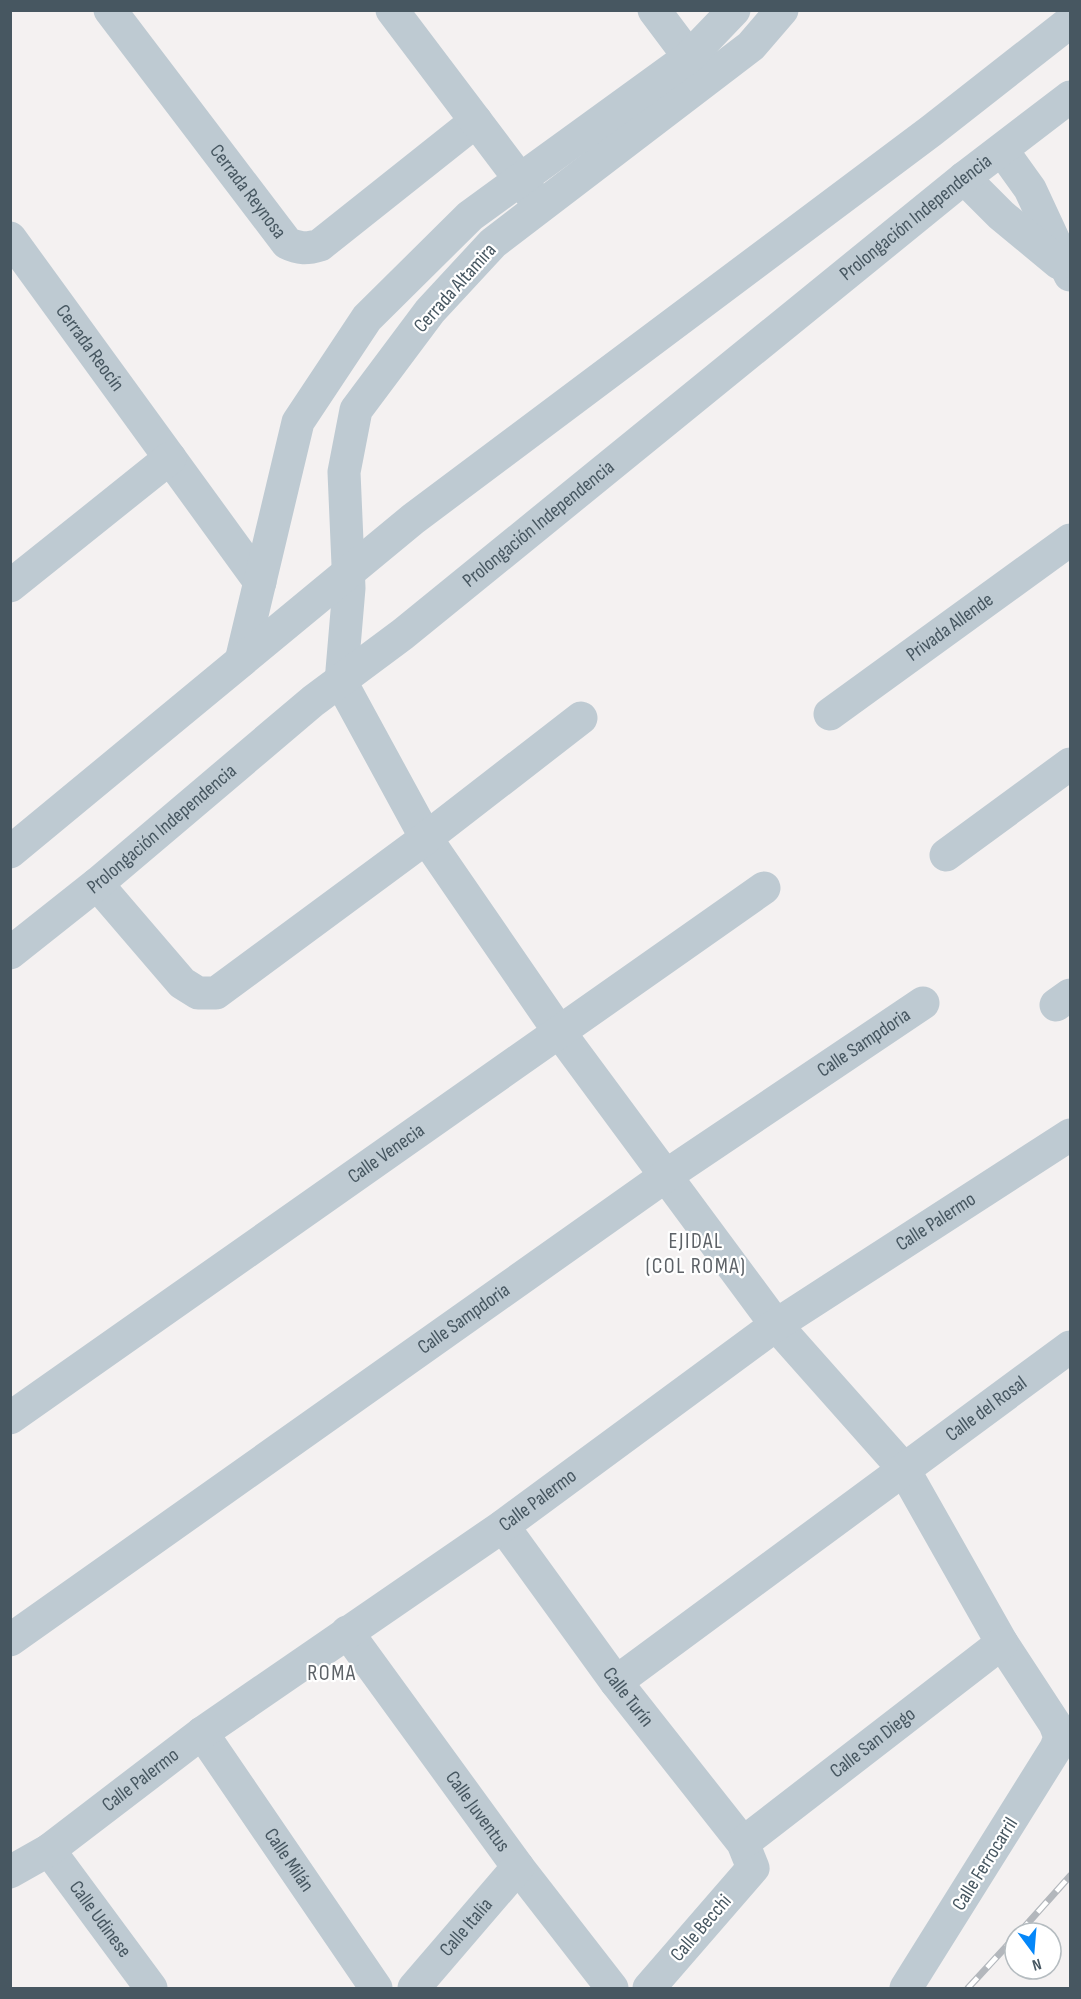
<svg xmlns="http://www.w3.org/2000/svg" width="1081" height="1999" font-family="'Sofia Sans Condensed',sans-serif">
<rect width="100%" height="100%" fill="#f4f1f1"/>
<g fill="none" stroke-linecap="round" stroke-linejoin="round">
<g stroke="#becad2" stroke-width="33">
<path id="s1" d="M110,10L287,243C299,249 307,249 320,245L476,121"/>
<polyline points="392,10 534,198"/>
<polyline points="654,10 702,74"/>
<polyline points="782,10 751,46 493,243 430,311 356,410 344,472 349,588 341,682 426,838 560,1033 776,1325 903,1468 1002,1643 1055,1724 1060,1737 1056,1748 906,1988"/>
<polyline points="1002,150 1030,189 1070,275"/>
<polyline points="964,178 1001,215 1059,263"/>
<path id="s2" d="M10,238L260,582"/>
<polyline points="10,586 170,458"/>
<polyline points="241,661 298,422 367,318 470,216 689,57 734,10"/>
<path id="s3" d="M830,714L1070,540"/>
<polyline points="10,852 413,519 931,131 1070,22"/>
<polyline points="946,855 1070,764"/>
<polyline points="97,884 182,983 198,993 216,993 426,838 581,718"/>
<path id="s4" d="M10,953L97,884L313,701L403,634L964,178L1070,97"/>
<polyline points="1056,1005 1070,995"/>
<path id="s5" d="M10,1418L764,888"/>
<path id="s6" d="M503,1526L616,1682L743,1843L753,1868L649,1988"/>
<path id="s7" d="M347,1632L518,1867L612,1988"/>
<path id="s8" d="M10,1640L667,1175L923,1003"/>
<path id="s9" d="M616,1682L1070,1347"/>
<path id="s10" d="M202,1733L376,1988"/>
<path id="s11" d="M743,1843L1002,1643"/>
<path id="s12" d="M49,1850L151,1988"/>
<path id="s13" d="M10,1872L49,1850L202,1733L503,1526L776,1325L1070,1135"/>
<path id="s14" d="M414,1988L518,1867"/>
</g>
<defs>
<g id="rail">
<polyline points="1019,1933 1070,1876"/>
<polyline points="968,1988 1015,1937"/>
</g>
</defs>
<use href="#rail" stroke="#b3b7bc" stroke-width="7"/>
<use href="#rail" stroke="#fff" stroke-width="4.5" stroke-dasharray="14" stroke-linecap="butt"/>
</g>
<g text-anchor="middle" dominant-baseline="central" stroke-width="4.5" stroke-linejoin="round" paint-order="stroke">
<g font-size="20" fill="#475761" stroke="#fff">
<text stroke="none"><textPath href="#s1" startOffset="228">Cerrada Reynosa</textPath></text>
<text stroke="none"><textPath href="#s4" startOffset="1167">Prolongación Independencia</textPath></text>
<text transform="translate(455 288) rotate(-48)">Cerrada Altamira</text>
<text stroke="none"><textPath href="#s2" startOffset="136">Cerrada Reocín</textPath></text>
<text stroke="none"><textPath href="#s4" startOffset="681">Prolongación Independencia</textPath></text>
<text stroke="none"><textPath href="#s3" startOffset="148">Privada Allende</textPath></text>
<text stroke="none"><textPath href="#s4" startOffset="196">Prolongación Independencia</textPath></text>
<text stroke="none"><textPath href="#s8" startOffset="1042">Calle Sampdoria</textPath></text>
<text stroke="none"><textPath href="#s5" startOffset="460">Calle Venecia</textPath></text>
<text stroke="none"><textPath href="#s13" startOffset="1132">Calle Palermo</textPath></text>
<text stroke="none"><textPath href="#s8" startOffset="556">Calle Sampdoria</textPath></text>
<text stroke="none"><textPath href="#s9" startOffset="460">Calle del Rosal</textPath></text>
<text stroke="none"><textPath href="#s13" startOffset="646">Calle Palermo</textPath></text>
<text stroke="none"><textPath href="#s6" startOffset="212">Calle Turín</textPath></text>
<text stroke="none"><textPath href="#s11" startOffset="164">Calle San Diego</textPath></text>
<text stroke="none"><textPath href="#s13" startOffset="160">Calle Palermo</textPath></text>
<text stroke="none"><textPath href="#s7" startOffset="222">Calle Juventus</textPath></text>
<text stroke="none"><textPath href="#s10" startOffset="154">Calle Milán</textPath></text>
<text transform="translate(985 1864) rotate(-58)">Calle Ferrocarril</text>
<text stroke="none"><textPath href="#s12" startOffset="86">Calle Udinese</textPath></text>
<text stroke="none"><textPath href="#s14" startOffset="80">Calle Italia</textPath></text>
<text transform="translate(701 1928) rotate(-49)">Calle Becchi</text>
</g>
<g font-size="22" letter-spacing="1.5" fill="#5d6267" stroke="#fff">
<text x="696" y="1241">EJIDAL<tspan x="696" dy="25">(COL ROMA)</tspan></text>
<text x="332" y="1673">ROMA</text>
</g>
</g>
<rect width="1081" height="1999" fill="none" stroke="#475761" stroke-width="24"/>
<g transform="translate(1033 1951) rotate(164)"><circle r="28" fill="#ffffff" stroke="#b5bcc0" stroke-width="1.5"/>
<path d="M0-4.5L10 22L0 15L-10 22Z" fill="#0587f9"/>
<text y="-9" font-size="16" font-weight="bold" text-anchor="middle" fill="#475761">N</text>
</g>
</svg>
